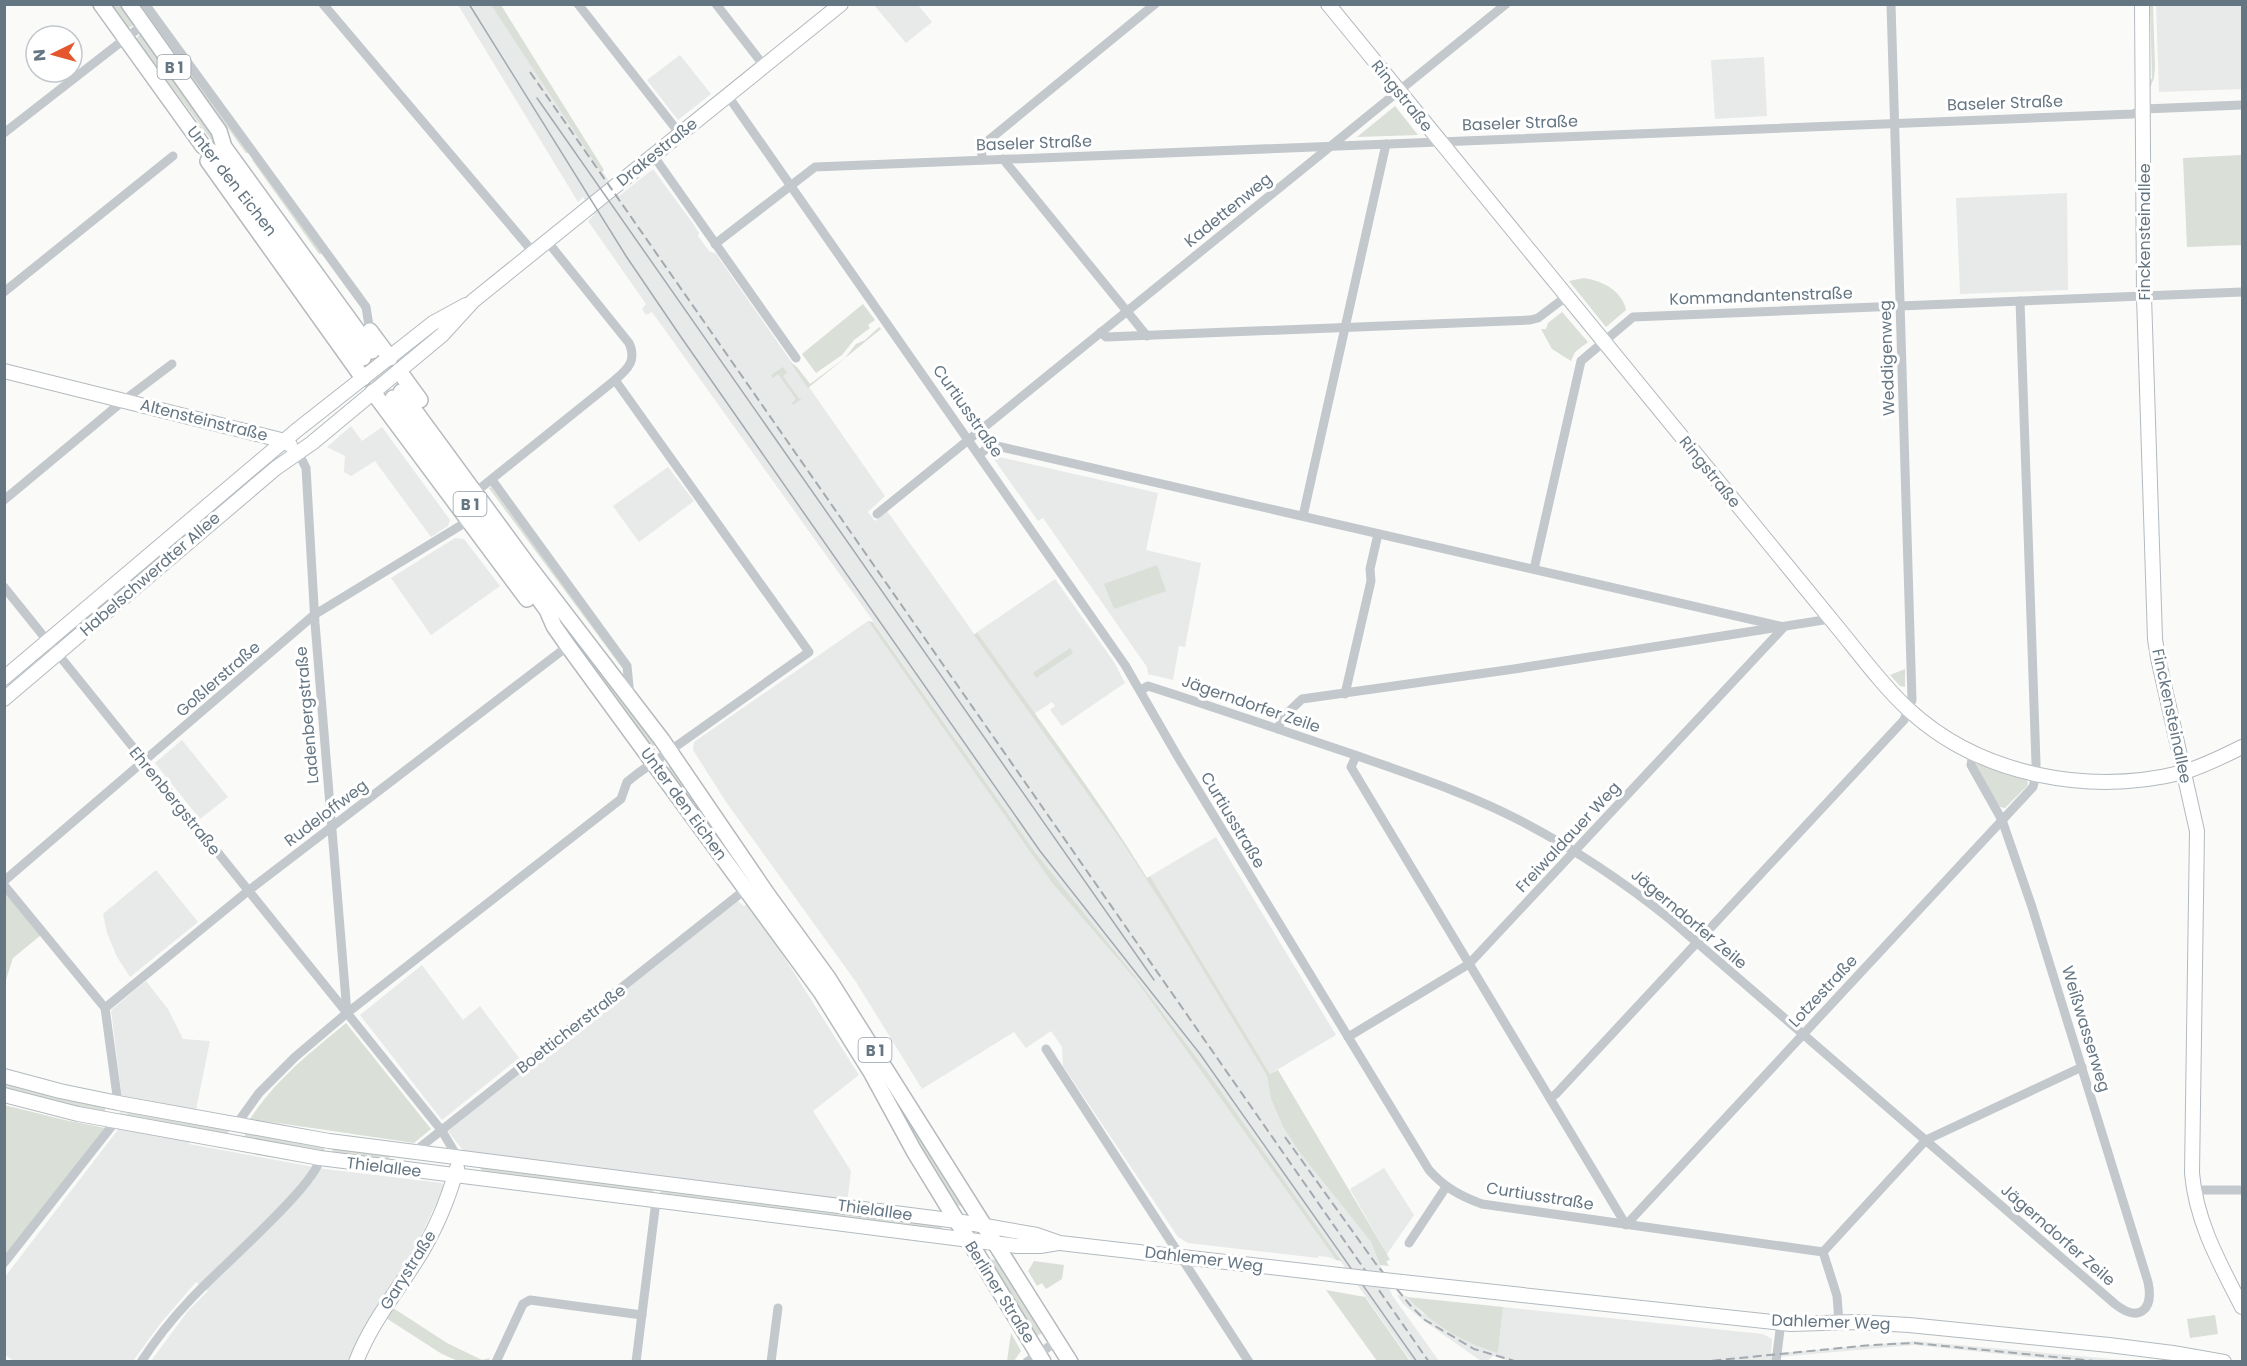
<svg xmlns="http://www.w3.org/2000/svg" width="2247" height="1366" font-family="Poppins,sans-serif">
<rect width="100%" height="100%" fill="#fafaf8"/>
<g fill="#e8e9e9">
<polygon points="458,5 491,5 619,196 653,169 692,222 699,233 698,236 709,251 716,254 885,496 868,512 875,521 887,511 1122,842 1170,916 1267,1076 1271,1099 1283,1127 1300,1153 1371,1242 1392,1295 1439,1361 1411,1361 1206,1070 1137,979 1035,852 861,604 652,312 646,315 642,309 646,304 588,221 594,215 583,197 578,202"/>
<polygon points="874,5 918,5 932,22 906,43"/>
<polygon points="2156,5 2242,5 2242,89 2159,92"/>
<polygon points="680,55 711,94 678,120 647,80"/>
<polygon points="1764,57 1767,116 1715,119 1711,60"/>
<polygon points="2067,193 2068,290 1960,294 1956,198"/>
<polygon points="351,426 362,441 382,427 450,520 448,526 431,537 375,461 351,476 344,472 345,456 327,447"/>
<polygon points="991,455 1158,493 1146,550 1201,563 1185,647 1179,646 1173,680 1148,674 1147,667 1043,518 1038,521"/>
<polygon points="668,467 694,501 639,542 613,506"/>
<polygon points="455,538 464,539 500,586 431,635 391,578"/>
<polygon points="1055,579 1114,662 1125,683 1062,726 1050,710 1055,706 1052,702 1034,714 977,632"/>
<polygon points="868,621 1052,883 1136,980 1336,1260 1328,1257 1319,1256 1318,1258 1188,1243 1178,1237 1063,1066 1062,1047 1051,1031 1026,1048 1014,1032 922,1089 856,982 726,802 693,750 694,742"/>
<polygon points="182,740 228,797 200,819 155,763"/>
<polygon points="1216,837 1336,1035 1270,1074 1150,876"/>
<polygon points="156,870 198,922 130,977 117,957 107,933 103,914"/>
<polygon points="738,901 744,906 747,904 777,946 859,1075 813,1111 851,1171 847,1203 464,1152 448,1131"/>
<polygon points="422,965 463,1020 480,1006 519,1058 442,1120 360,1015"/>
<polygon points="146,981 168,1009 183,1039 210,1041 189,1144 325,1169 442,1183 444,1186 418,1242 372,1314 348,1361 151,1361 188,1311 208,1291 196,1282 160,1324 133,1361 14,1361 5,1355 4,1278 117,1131 122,1098 111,1010"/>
<polygon points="1384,1168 1414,1215 1387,1254 1350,1189"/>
<polygon points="1397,1295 1407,1296 1422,1313 1498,1353 1503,1307 1763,1334 1772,1339 1771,1354 1915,1341 2135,1361 2068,1361 1914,1345 1777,1357 1776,1362 1512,1362 1493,1356 1487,1361 1481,1361 1424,1321 1403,1304"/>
</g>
<g fill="#dadfd7">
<polygon points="111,5 120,5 134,25 128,28"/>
<polygon points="138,5 142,5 249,153 246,153"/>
<polygon points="491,5 501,5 604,170 601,172"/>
<polygon points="2150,5 2153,5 2155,68 2154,78 2149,90 2149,82 2152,78"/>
<polygon points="140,34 179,85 233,169 136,39"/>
<polygon points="1395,106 1418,135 1357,137"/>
<polygon points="2242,155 2242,245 2187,247 2183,158"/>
<polygon points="253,159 322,254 319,254 252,160"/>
<path d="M1584,278C1603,281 1622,291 1626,310L1606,327L1569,281Z"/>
<polygon points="863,304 875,320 868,325 870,328 854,340 842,355 816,373 802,354"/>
<polygon points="1562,312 1588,342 1575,352 1571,361 1552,349 1541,329 1546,329 1548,323"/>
<polygon points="879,327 881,329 808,388 790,362 797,367 810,384 845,358 856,344 865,340"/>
<polygon points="783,367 787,373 783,376 785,379 799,399 804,397 793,405 792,403 796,399 778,374 773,378 771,375"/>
<polygon points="268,460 273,464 66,641 61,635"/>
<polygon points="491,487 624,667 622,668 489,488"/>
<polygon points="1157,565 1166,591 1114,609 1104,584"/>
<polygon points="530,579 657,743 652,747"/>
<polygon points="868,621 873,622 1035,852 1137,979 1206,1070 1341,1261 1336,1260 1136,980 1052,883"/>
<path d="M977,632C1034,714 1095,793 1147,878L1150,876L1270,1074L1278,1070L1387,1254L1390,1260L1386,1261L1389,1266L1380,1265L1371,1242L1300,1153L1283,1127L1271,1099L1267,1076L1170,916L1122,842L974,635Z"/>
<polygon points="1070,648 1073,653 1036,678 1033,673"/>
<polygon points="1905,669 1905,687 1900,686 1890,675"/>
<polygon points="1982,762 2027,778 2028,785 2005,808 2000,807 1975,766 1977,763"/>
<polygon points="672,765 745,875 667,768"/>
<polygon points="4,889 41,935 13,958 5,983"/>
<polygon points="803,952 969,1207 955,1205"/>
<path d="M346,1023L431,1129L414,1143L250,1119C277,1078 309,1054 346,1023Z"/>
<polygon points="5,1081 106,1105 104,1114 5,1091"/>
<polygon points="4,1105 65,1120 105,1128 4,1257"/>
<polygon points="128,1110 229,1129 227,1138 127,1119"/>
<polygon points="246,1131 324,1145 325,1154 244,1140"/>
<polygon points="332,1146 394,1154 383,1162 333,1156"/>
<polygon points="480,1165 654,1186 653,1196 486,1175 479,1167"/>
<polygon points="661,1187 938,1222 945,1234 660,1196"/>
<polygon points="983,1259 998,1260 1046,1330 1033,1339"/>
<polygon points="1034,1261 1064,1265 1062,1279 1046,1289 1042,1283 1037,1286 1028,1271"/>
<polygon points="1326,1290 1365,1297 1410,1361 1377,1361"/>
<path d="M1407,1297L1503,1307L1498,1353C1462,1342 1433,1325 1407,1297Z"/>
<polygon points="393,1308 447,1343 482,1360 490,1358 488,1361 458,1361 442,1354 386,1318"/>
<polygon points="2215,1315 2218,1334 2190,1338 2187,1319"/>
<polygon points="1011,1333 1021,1351 1014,1361 1007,1361"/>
</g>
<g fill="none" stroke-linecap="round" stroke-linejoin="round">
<g stroke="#d5d9db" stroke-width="15" stroke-dasharray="15 8" stroke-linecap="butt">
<polyline points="372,351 401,392"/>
<polyline points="363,358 393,398"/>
</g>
<defs>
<g id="secondary">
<path d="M1328,4L1843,634C1864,660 1885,688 1909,710C1981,776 2090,796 2184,772C2204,766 2224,756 2242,747"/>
<path d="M2142,4L2144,296L2155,639L2158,658L2197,831L2192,1173C2196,1222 2220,1264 2242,1307"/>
<polyline points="4,371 285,441 290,445"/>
<polyline points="4,678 297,430 433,323 466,305"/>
<polyline points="4,699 276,468 312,443 442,335 473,301 841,4"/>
<polyline points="4,1076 60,1091 118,1103 329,1141 957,1221 1037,1235 1060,1243 1348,1276"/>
<polyline points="4,1095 78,1114 320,1158 1017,1246 1040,1246 1058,1243"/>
<polyline points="1402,1282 1791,1324 1856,1322 1909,1325 2109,1345 2173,1353 2224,1362"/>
<path d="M356,1362C370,1325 395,1294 416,1261C434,1233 448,1200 457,1168"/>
</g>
<g id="primary">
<polyline points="101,4 203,146 214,153 363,358"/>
<polyline points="129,4 219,131 224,147 372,351"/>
<polyline points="208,161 363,378"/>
<polyline points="370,331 390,358"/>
<polyline points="399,371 420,400"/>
<polyline points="373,392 527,599"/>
<polyline points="401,392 527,564 662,740 767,894 828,978 1070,1362"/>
<polyline points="393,398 547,610 554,626 568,646 821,992 871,1072 914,1151 1043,1362"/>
</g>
</defs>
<use href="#secondary" stroke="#b3babf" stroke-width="16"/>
<use href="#primary" stroke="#b5babe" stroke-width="18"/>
<g stroke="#c3c8cc" stroke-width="9">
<polyline points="145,4 366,307 370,332"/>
<polyline points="323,4 533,252"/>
<polyline points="578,4 680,134"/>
<polyline points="716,4 765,67"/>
<path d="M728,96L1125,665L1178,757L1429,1170C1444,1187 1460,1196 1482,1204L1823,1252L1837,1296L1839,1322"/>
<polyline points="4,133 144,24"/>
<polyline points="653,155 796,358"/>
<polyline points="1003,159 1147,336"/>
<polyline points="983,160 981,151 984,144 1155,4"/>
<polyline points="715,244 815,167 2133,114 2144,109 2242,105"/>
<polyline points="4,292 173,156"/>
<polyline points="1101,332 1106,337 1530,320 1538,318 1567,296"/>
<polyline points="298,452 306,468 315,623 347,1013"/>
<polyline points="980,454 990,446 997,446 1784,627"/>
<polyline points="492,480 627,666 630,697"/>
<path d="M483,486L615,380C628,369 637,360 629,343L547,241"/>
<polyline points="4,500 123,401 172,364"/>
<polyline points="877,514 1506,4"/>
<polyline points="1303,516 1386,144"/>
<polyline points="1534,569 1581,361 1633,317 2242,292"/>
<polyline points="4,587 442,1131 458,1158"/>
<path d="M1141,690L1148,686C1217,708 1286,732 1355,755C1411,775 1467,793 1519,820C1573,848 1624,882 1671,920L2115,1304C2139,1323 2154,1310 2148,1282L2032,907L2002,820L1971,765L1973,754"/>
<polyline points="1345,694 1371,581 1370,569 1378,534"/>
<polyline points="1278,729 1282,718 1302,699 1514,669 1830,619"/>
<polyline points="1356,756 1351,767 1626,1225 2033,787 2036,775 2036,763 2020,301"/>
<polyline points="4,881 314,615 468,521"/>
<polyline points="4,885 105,1008 118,1103"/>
<polyline points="105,1008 248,891 568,646"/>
<polyline points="1348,1037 1469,964 1784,627"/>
<polyline points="1046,1049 1249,1362"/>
<polyline points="1550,1098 1556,1094 1904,720 1912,700 1891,4"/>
<polyline points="236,1125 259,1093 295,1057 347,1013 621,799 627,782 637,774 809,652 615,380"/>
<polyline points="414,1152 746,889"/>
<polyline points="2194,1190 2242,1190"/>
<polyline points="1409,1243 1446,1187"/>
<polyline points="1823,1252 1926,1140 2082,1067"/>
<polyline points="4,1263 115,1122"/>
<path d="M141,1362C156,1339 172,1319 190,1300C213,1274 317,1185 320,1158"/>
<polyline points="496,1362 523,1304 530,1300 642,1315"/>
<polyline points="636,1362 656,1201"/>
<polyline points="771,1362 778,1308"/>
<polyline points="1027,1362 1057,1341"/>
<polyline points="1776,1362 1781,1322"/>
</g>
<use href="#secondary" stroke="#fff" stroke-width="14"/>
<use href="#primary" stroke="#fff" stroke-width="15"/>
<g stroke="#a2aab0" stroke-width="1.5">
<polyline points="469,4 626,256 681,337 1040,851 1200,1054 1417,1362"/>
<polyline points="537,98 1154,980"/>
</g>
<g stroke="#a2aab0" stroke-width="2" stroke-dasharray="9 4.5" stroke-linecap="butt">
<polyline points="530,72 1429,1362"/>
<polyline points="1285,1137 1376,1264 1410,1305 1425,1320 1474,1349 1518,1362"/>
<polyline points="1699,1362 1871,1345 1914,1343 2105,1362"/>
</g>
<defs>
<polyline id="secondary-bridge" points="1348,1276 1402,1282"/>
</defs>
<use href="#secondary-bridge" stroke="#b3babf" stroke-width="16" stroke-linecap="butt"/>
<use href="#secondary-bridge" stroke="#fff" stroke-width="14"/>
</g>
<g text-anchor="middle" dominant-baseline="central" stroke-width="6" stroke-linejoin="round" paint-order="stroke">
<g fill="#fff" stroke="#939fa8" stroke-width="1.5">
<rect x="157.5" y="55" width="33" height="24" rx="4.5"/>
<rect x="453.5" y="492" width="33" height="24" rx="4.5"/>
<rect x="858.5" y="1038" width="33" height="24" rx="4.5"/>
</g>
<g font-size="15" font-weight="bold" fill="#657683">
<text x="174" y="67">B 1</text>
<text x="470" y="504">B 1</text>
<text x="875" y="1050">B 1</text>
</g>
<g font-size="16" fill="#657683" stroke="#fff">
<text transform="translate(1402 96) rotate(51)">Ringstraße</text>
<text transform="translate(2005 103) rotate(-2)">Baseler Straße</text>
<text transform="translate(1520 123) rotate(-2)">Baseler Straße</text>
<text transform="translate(1034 143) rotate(-2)">Baseler Straße</text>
<text transform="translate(657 152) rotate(-39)">Drakestraße</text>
<text transform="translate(232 181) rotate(52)">Unter den Eichen</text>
<text transform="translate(1228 210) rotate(-39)">Kadettenweg</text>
<text transform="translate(2144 232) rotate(-90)">Finckensteinallee</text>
<text transform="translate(1761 296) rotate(-2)">Kommandantenstraße</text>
<text transform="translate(1887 358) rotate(-92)">Weddigenweg</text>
<text transform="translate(968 411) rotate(55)">Curtiusstraße</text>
<text transform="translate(204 420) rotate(14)">Altensteinstraße</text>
<text transform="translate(1710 472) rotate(51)">Ringstraße</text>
<text transform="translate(150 574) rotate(-41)">Habelschwerdter Allee</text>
<text transform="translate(218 679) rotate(-41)">Goßlerstraße</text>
<text transform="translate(1251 704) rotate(19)">Jägerndorfer Zeile</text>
<text transform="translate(307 715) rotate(-95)">Ladenbergstraße</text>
<text transform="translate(2172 716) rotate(78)">Finckensteinallee</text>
<text transform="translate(175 801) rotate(51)">Ehrenbergstraße</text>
<text transform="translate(684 804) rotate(54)">Unter den Eichen</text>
<text transform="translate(326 813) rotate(-37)">Rudeloffweg</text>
<text transform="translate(1233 820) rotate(59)">Curtiusstraße</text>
<text transform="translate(1568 837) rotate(-47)">Freiwaldauer Weg</text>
<text transform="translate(1689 919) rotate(40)">Jägerndorfer Zeile</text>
<text transform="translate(1823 991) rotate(-47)">Lotzestraße</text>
<text transform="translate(571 1029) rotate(-38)">Boetticherstraße</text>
<text transform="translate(2086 1029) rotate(73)">Weißwasserweg</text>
<text transform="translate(384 1167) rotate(7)">Thielallee</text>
<text transform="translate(1540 1196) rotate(9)">Curtiusstraße</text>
<text transform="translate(875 1210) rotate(8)">Thielallee</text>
<text transform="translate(2058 1235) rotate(41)">Jägerndorfer Zeile</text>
<text transform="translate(1204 1259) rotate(7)">Dahlemer Weg</text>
<text transform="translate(408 1270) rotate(-58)">Garystraße</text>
<text transform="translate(1000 1292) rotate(58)">Berliner Straße</text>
<text transform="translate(1831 1322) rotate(2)">Dahlemer Weg</text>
</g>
</g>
<rect width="2247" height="1366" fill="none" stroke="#657683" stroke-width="12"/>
<g transform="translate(54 54) rotate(265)"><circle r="28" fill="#ffffff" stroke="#c1c8cd" stroke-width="1.5"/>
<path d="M0-4.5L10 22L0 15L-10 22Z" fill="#e4572e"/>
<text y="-9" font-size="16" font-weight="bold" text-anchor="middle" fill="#657683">N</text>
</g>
</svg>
